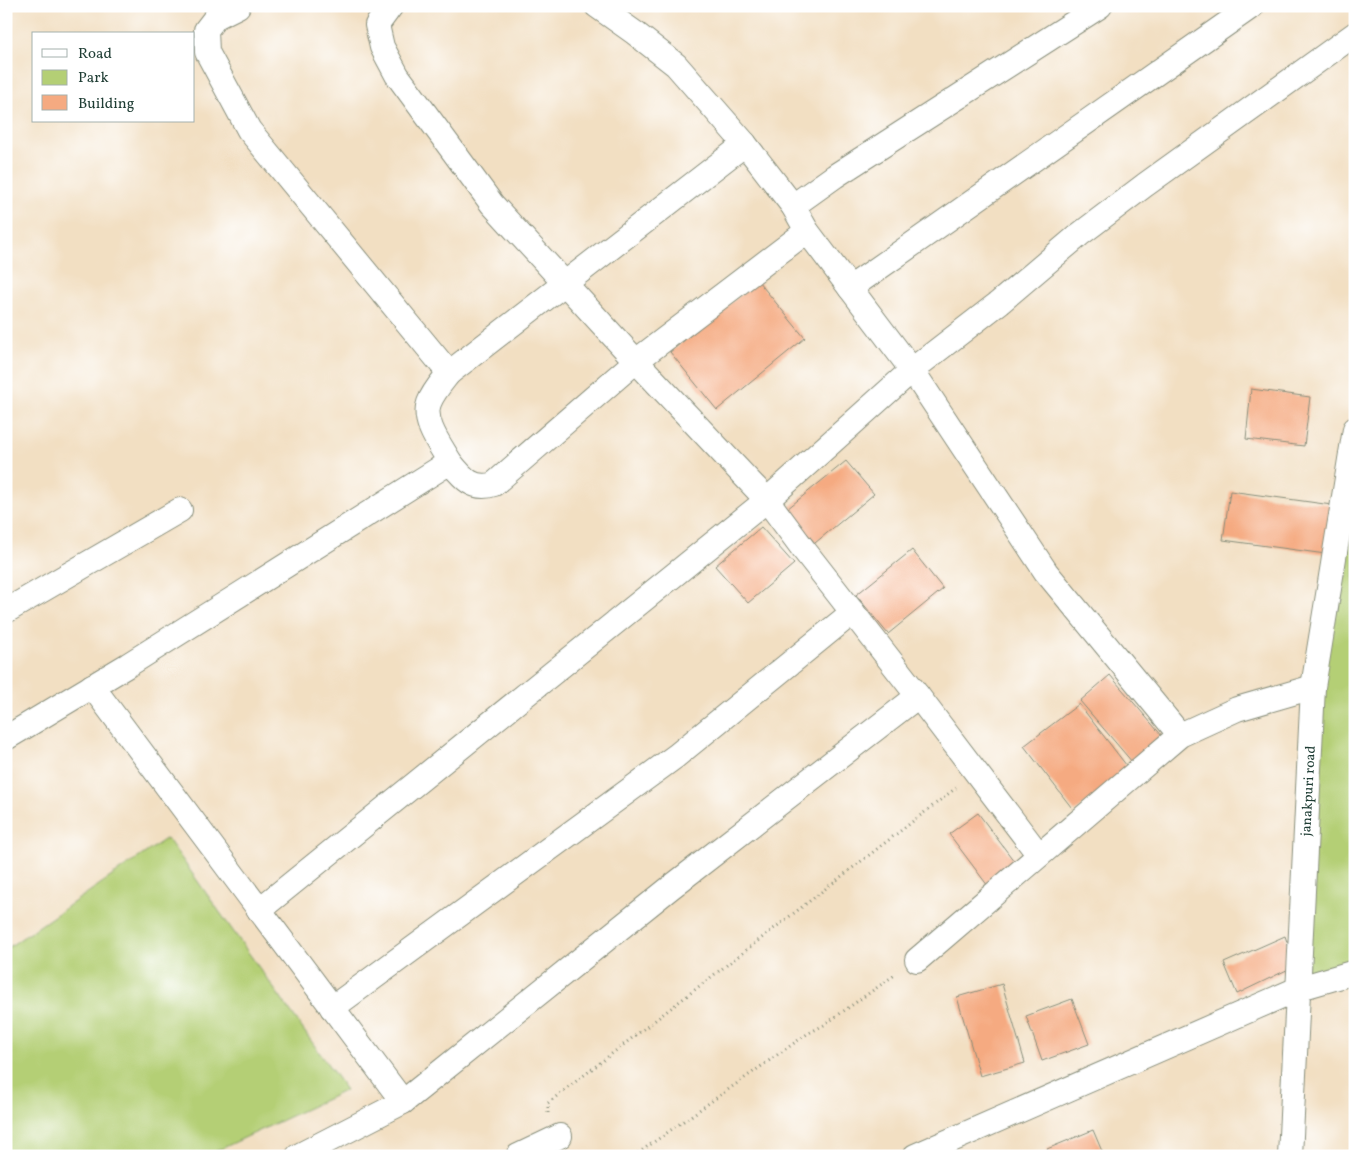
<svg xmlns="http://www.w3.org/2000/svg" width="1361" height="1162" font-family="Vollkorn,serif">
<rect width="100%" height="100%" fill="#fff"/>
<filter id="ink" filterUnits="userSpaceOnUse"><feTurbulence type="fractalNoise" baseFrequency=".02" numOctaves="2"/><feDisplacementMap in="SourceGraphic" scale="10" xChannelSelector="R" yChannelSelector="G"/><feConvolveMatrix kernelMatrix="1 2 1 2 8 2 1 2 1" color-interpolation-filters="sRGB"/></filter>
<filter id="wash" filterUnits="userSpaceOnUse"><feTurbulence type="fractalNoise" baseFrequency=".0096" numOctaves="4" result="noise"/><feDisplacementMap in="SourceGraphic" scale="20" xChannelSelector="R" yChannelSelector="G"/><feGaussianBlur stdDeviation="1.12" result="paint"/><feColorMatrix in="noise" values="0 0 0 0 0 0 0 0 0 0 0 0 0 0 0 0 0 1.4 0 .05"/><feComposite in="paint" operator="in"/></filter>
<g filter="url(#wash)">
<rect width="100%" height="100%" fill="#f2dfc2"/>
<g fill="#b4cf75" stroke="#6a8654">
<polygon points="1355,441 1355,972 1300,988 1313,687"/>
<polygon points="167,838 346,1090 206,1156 6,1156 6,949"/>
</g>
<g id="blocks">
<g fill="#f5aa81">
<polygon points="758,281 805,338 717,410 670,352"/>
<polygon points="1251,389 1310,397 1304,446 1246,439"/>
<polygon points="846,461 874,494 815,543 787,509"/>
<polygon points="1230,491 1339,506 1333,555 1223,540"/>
<polygon points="761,527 794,564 748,603 715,566"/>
<polygon points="912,550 943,589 888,634 856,595"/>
<polygon points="1110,675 1163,737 1133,763 1080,701"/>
<polygon points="1079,704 1130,770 1075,812 1024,746"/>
<polygon points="978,813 1017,865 988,886 949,834"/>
<polygon points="1285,936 1295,966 1237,994 1224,963"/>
<polygon points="1002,984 1025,1063 980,1076 957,997"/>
<polygon points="1072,999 1089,1044 1042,1061 1026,1016"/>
<polygon points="1093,1130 1104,1156 1050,1156 1047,1149"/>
</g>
</g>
</g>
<g filter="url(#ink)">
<use href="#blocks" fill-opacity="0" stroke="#888e7b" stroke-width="1"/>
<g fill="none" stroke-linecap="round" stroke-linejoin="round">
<defs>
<g id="minor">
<polyline points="238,6 216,17 206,30 207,52 249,130 449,373"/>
<polyline points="391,6 377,25 382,47 397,75 492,204 636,361 767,500 804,550 918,696 1039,855"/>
<polyline points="597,6 635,33 676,65 745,144 793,206 807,231 912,370 1046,572 1180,735"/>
<polyline points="793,206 835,176 1100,6"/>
<polyline points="850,288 1252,6"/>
<path d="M450,462C441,446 422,422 429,403C433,392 442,382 449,373L745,144"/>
<polyline points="6,611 180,510"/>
<polyline points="92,686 403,1102 298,1156"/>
<path d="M6,738L128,665L450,462C463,478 473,491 494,484L636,361L807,231"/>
<polyline points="259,910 767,500 912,370 1000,302 1079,235 1145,185 1355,34"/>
<polyline points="917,960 1180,735 1237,709 1313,687"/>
<polyline points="332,1008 676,756 853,612"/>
<polyline points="403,1102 670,888 918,696"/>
<polyline points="518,1156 560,1136"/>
<polyline points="915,1156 1300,988 1355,972"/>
<polyline points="1290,1156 1313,687 1355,429"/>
</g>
</defs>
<use href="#minor" stroke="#888e7b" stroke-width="26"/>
<g stroke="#888e7b" stroke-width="3" stroke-dasharray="1 4" stroke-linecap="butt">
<polyline points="548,1113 548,1103 956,788"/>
<polyline points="634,1156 807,1034 824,1025 896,974"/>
</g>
<use href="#minor" stroke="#fff" stroke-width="24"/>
</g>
</g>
<g text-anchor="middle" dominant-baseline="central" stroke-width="4.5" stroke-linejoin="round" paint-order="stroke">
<g font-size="14" fill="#1f3d34" stroke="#fff">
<text transform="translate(1309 791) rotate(-87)">janakpuri road</text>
</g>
</g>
<rect width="1361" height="1162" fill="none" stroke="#fff" stroke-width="25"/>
<rect x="32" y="32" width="162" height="90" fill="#ffffff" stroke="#a5b1ae"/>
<rect x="42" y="49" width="25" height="8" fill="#ffffff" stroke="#a5b1ae"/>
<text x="78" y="58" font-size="15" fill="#1f3d34">Road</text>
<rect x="42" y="70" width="25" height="15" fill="#b4cf75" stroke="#a5b1ae"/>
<text x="78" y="82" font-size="15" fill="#1f3d34">Park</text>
<rect x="42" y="95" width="25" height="15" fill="#f5aa81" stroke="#a5b1ae"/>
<text x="78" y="108" font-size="15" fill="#1f3d34">Building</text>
</svg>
